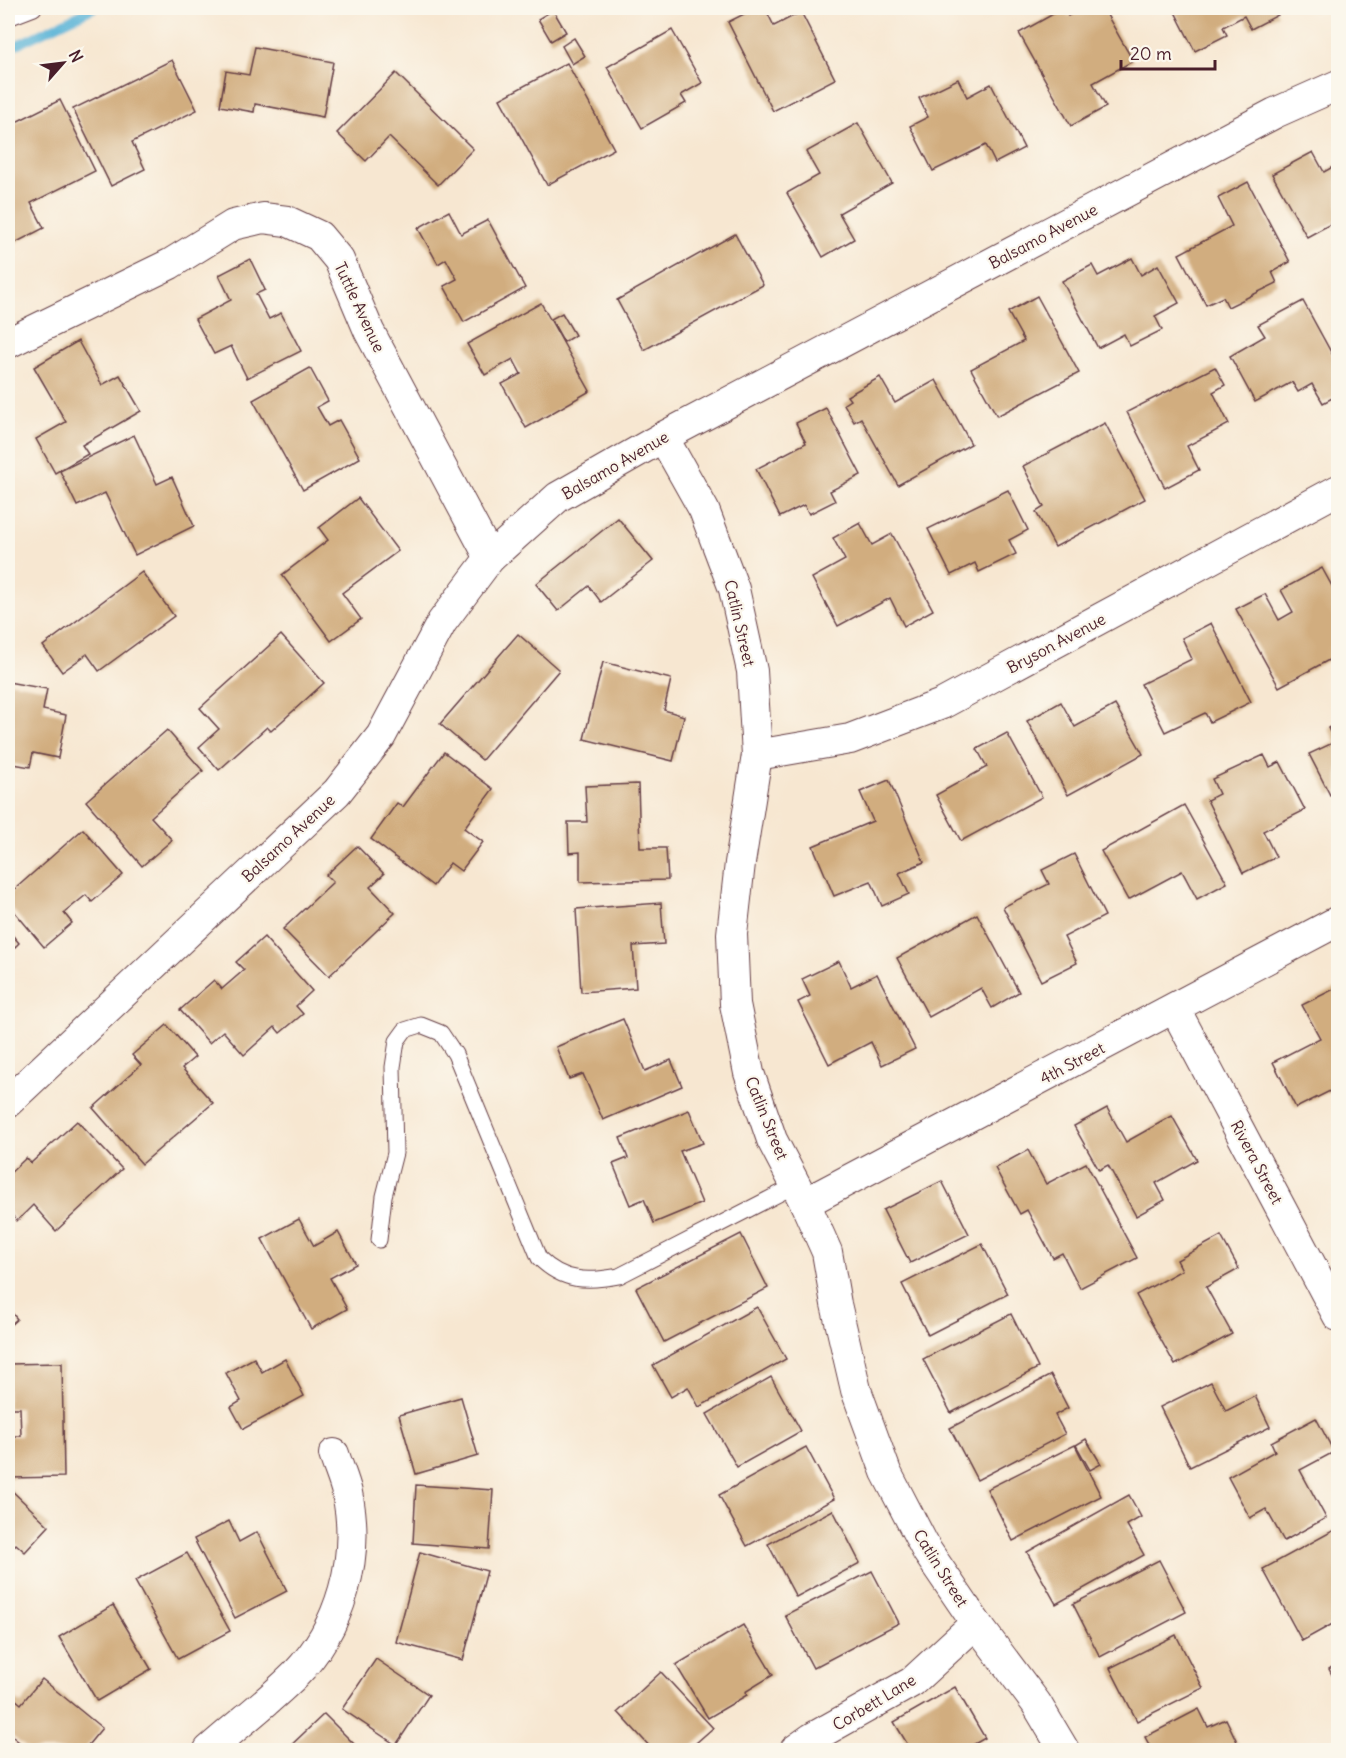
<svg xmlns="http://www.w3.org/2000/svg" width="1346" height="1758" font-family="Delius,sans-serif">
<rect width="100%" height="100%" fill="#fbf7ec"/>
<filter id="ink" filterUnits="userSpaceOnUse"><feTurbulence type="fractalNoise" baseFrequency=".0167" numOctaves="2"/><feDisplacementMap in="SourceGraphic" scale="12" xChannelSelector="R" yChannelSelector="G"/><feConvolveMatrix kernelMatrix="1 2 1 2 8 2 1 2 1" color-interpolation-filters="sRGB"/></filter>
<filter id="wash" filterUnits="userSpaceOnUse"><feTurbulence type="fractalNoise" baseFrequency=".008" numOctaves="4" result="noise"/><feDisplacementMap in="SourceGraphic" scale="24" xChannelSelector="R" yChannelSelector="G"/><feGaussianBlur stdDeviation="1.35" result="paint"/><feColorMatrix in="noise" values="0 0 0 0 0 0 0 0 0 0 0 0 0 0 0 0 0 1.4 0 .05"/><feComposite in="paint" operator="in"/></filter>
<g filter="url(#wash)">
<rect width="100%" height="100%" fill="#f7e7d1"/>
<g fill="none" stroke-linecap="round" stroke-linejoin="round">
<polyline stroke="#59b3d7" stroke-width="9" points="8,49 94,8"/>
</g>
<g id="blocks">
<g fill="#d1ad7f">
<polygon points="756,8 765,8 774,26 801,12 835,79 773,111 728,22"/>
<polygon points="1064,8 1068,16 1082,8 1103,8 1133,61 1093,83 1106,107 1071,126 1019,33"/>
<polygon points="1173,8 1275,8 1278,15 1251,29 1244,16 1223,27 1227,35 1195,51"/>
<polygon points="553,10 566,32 551,41 538,19"/>
<polygon points="672,30 702,83 681,95 686,103 642,128 607,67"/>
<polygon points="574,38 585,56 572,64 562,46"/>
<polygon points="255,47 333,62 323,117 255,104 254,112 220,106 226,71 249,75"/>
<polygon points="172,60 197,110 132,142 145,169 111,186 73,109"/>
<polygon points="567,63 614,149 547,185 500,99"/>
<polygon points="396,73 473,149 438,185 389,137 366,161 337,133"/>
<polygon points="958,79 967,97 991,84 1024,148 995,163 986,145 933,171 910,126 928,117 919,98"/>
<polygon points="60,100 95,171 31,203 44,228 13,244 8,234 8,168 10,167 8,162 8,126"/>
<polygon points="858,123 892,183 839,213 854,239 823,257 787,193 819,175 806,152"/>
<polygon points="1313,152 1324,172 1338,164 1338,220 1307,237 1272,174"/>
<polygon points="1248,182 1290,262 1272,272 1277,283 1228,307 1223,297 1206,305 1179,254 1232,226 1218,198"/>
<polygon points="449,211 461,234 488,220 525,288 464,322 444,286 457,279 446,259 438,264 418,228"/>
<polygon points="735,234 763,285 644,350 617,300"/>
<polygon points="1132,258 1141,275 1158,265 1179,303 1155,316 1162,330 1130,346 1124,334 1098,348 1062,281 1092,265 1098,276"/>
<polygon points="250,259 265,290 256,294 269,319 281,313 301,351 247,378 231,346 214,354 195,319 231,300 219,275"/>
<polygon points="1037,296 1079,373 997,416 971,369 1024,341 1008,312"/>
<polygon points="1303,301 1338,365 1338,395 1323,403 1312,384 1298,392 1292,382 1255,402 1230,356 1265,336 1258,325"/>
<polygon points="541,303 590,391 526,428 502,384 521,374 513,359 485,375 467,344"/>
<polygon points="562,313 575,335 564,342 551,319"/>
<polygon points="78,341 102,385 120,375 141,411 82,445 88,454 55,473 36,439 66,422 34,367"/>
<polygon points="1215,367 1225,385 1213,392 1229,424 1187,446 1199,470 1165,488 1127,412"/>
<polygon points="310,368 328,401 317,407 328,426 339,420 360,458 303,490 253,400"/>
<polygon points="880,377 895,403 936,380 971,444 898,485 861,418 854,422 844,404 850,400 847,396"/>
<polygon points="826,408 861,475 830,491 835,501 809,514 804,505 780,517 756,469 806,443 796,423"/>
<polygon points="1105,423 1145,499 1055,547 1036,512 1044,507 1023,466"/>
<polygon points="134,435 157,484 172,477 194,526 135,555 105,493 77,506 60,471"/>
<polygon points="1008,490 1028,530 1009,540 1016,554 979,572 975,563 951,575 928,529"/>
<polygon points="358,498 398,551 342,593 361,619 331,641 282,575 328,540 319,528"/>
<polygon points="618,518 653,561 601,602 589,586 558,611 536,584"/>
<polygon points="860,523 872,545 892,534 933,610 904,626 890,598 838,626 812,578 845,560 833,538"/>
<polygon points="1322,568 1338,597 1338,655 1279,687 1236,609 1265,594 1279,620 1293,612 1281,590"/>
<polygon points="142,572 174,616 99,671 87,654 62,672 43,646"/>
<polygon points="1211,623 1251,702 1210,722 1205,713 1165,732 1141,684 1192,659 1182,638"/>
<polygon points="518,634 559,670 482,760 440,724"/>
<polygon points="281,635 324,683 271,731 267,727 219,770 199,747 219,729 200,708"/>
<polygon points="603,662 671,679 664,710 684,716 673,761 584,739"/>
<polygon points="8,682 47,689 43,710 66,715 58,758 33,753 30,767 8,763"/>
<polygon points="1061,702 1075,727 1115,705 1143,754 1068,795 1027,721"/>
<polygon points="1338,722 1338,791 1330,795 1309,754 1335,742 1328,728"/>
<polygon points="167,730 203,771 151,817 172,840 142,866 86,801"/>
<polygon points="1007,733 1042,797 961,841 936,795 987,767 977,749"/>
<polygon points="444,752 493,789 464,828 483,842 461,871 450,863 433,886 371,839 397,803 403,807"/>
<polygon points="1264,755 1270,767 1280,762 1305,810 1263,831 1276,857 1243,873 1207,800 1219,794 1212,779"/>
<polygon points="889,780 924,862 899,873 909,894 882,906 871,881 834,896 813,846 873,821 860,792"/>
<polygon points="638,784 640,848 666,848 668,880 580,882 580,852 569,853 568,822 587,822 585,786"/>
<polygon points="1184,805 1227,883 1197,899 1182,871 1128,900 1101,851"/>
<polygon points="83,829 123,875 92,902 86,895 64,913 72,923 44,947 8,904 8,895"/>
<polygon points="357,846 384,874 370,887 395,913 329,976 283,929 333,882 326,875"/>
<polygon points="1074,854 1105,916 1064,937 1077,963 1041,981 1003,907 1049,884 1042,870"/>
<polygon points="661,903 664,944 633,946 636,988 581,992 576,909"/>
<polygon points="977,914 1019,992 992,1008 981,988 929,1017 897,958"/>
<polygon points="8,930 19,943 8,954"/>
<polygon points="264,937 312,991 296,1006 303,1014 280,1033 275,1027 244,1055 223,1031 209,1043 180,1010 214,980 222,989 244,970 236,962"/>
<polygon points="839,961 851,987 877,974 915,1049 882,1065 871,1042 829,1064 798,1002 810,996 802,979"/>
<polygon points="1336,988 1338,993 1338,1087 1296,1108 1273,1062 1320,1038 1302,1005"/>
<polygon points="623,1019 645,1071 671,1060 682,1086 603,1120 583,1074 569,1079 556,1047"/>
<polygon points="167,1025 195,1057 182,1068 213,1103 142,1164 93,1108 141,1065 132,1055"/>
<polygon points="1107,1108 1126,1142 1172,1116 1197,1160 1156,1183 1165,1200 1136,1216 1108,1165 1099,1170 1074,1126"/>
<polygon points="689,1110 703,1143 680,1151 702,1203 654,1223 644,1199 630,1205 613,1164 628,1158 620,1138"/>
<polygon points="77,1121 122,1169 56,1231 33,1205 17,1221 8,1210 8,1175 26,1158 31,1163"/>
<polygon points="1028,1150 1046,1184 1086,1163 1137,1258 1080,1288 1062,1253 1053,1258 1027,1210 1020,1214 995,1168"/>
<polygon points="942,1181 969,1234 910,1263 883,1210"/>
<polygon points="299,1219 314,1246 338,1232 356,1264 330,1278 347,1309 311,1329 262,1239"/>
<polygon points="741,1234 768,1288 664,1342 636,1288"/>
<polygon points="1221,1236 1239,1269 1206,1287 1232,1334 1175,1365 1136,1295 1182,1270 1177,1260"/>
<polygon points="982,1244 1008,1294 928,1335 902,1284"/>
<polygon points="8,1289 13,1296 8,1301"/>
<polygon points="757,1307 786,1359 699,1407 688,1387 671,1397 653,1365"/>
<polygon points="8,1308 17,1319 8,1327"/>
<polygon points="1011,1314 1038,1368 951,1413 923,1359"/>
<polygon points="254,1358 262,1372 285,1359 304,1396 243,1429 231,1407 241,1401 226,1373"/>
<polygon points="62,1363 64,1477 8,1478 8,1436 21,1436 20,1408 8,1408 8,1364"/>
<polygon points="1051,1375 1068,1408 1055,1415 1065,1434 977,1480 950,1428"/>
<polygon points="771,1377 801,1431 737,1467 707,1414"/>
<polygon points="1211,1382 1226,1411 1255,1396 1270,1427 1190,1467 1160,1407"/>
<polygon points="461,1397 478,1456 416,1474 399,1415"/>
<polygon points="1316,1418 1334,1452 1300,1470 1326,1518 1284,1541 1266,1509 1250,1518 1228,1477 1275,1451 1271,1442"/>
<polygon points="1086,1439 1101,1464 1090,1470 1076,1445"/>
<polygon points="1075,1445 1101,1496 1013,1541 987,1489"/>
<polygon points="806,1447 834,1499 747,1546 719,1495"/>
<polygon points="416,1485 493,1490 489,1549 413,1543"/>
<polygon points="8,1487 49,1526 25,1552 16,1544 8,1553"/>
<polygon points="1129,1495 1141,1517 1127,1525 1144,1555 1056,1604 1027,1552"/>
<polygon points="833,1510 860,1563 796,1597 768,1544"/>
<polygon points="229,1521 239,1542 257,1532 287,1591 235,1618 194,1539"/>
<polygon points="1338,1528 1338,1621 1302,1641 1263,1569"/>
<polygon points="420,1552 487,1571 463,1660 396,1642"/>
<polygon points="187,1553 230,1631 178,1659 135,1581"/>
<polygon points="1159,1560 1186,1612 1100,1657 1073,1604"/>
<polygon points="872,1571 899,1623 813,1668 785,1615"/>
<polygon points="113,1605 151,1669 97,1701 59,1637"/>
<polygon points="743,1625 773,1675 745,1692 747,1695 708,1718 676,1665"/>
<polygon points="1176,1635 1203,1688 1137,1721 1110,1668"/>
<polygon points="376,1659 429,1695 396,1745 342,1709"/>
<polygon points="1338,1663 1338,1686 1329,1669"/>
<polygon points="661,1672 713,1728 688,1750 653,1750 618,1712"/>
<polygon points="42,1679 102,1728 84,1750 29,1750 8,1733 8,1695 9,1694 21,1704"/>
<polygon points="955,1687 985,1738 964,1750 911,1750 894,1722"/>
<polygon points="1199,1709 1208,1727 1226,1719 1241,1750 1152,1750 1145,1737"/>
<polygon points="324,1714 360,1750 286,1750"/>
</g>
</g>
</g>
<g filter="url(#ink)">
<use href="#blocks" fill-opacity="0" stroke="#643d44" stroke-width="1.5"/>
<g fill="none" stroke-linecap="round" stroke-linejoin="round">
<defs>
<g id="lane">
<polyline points="8,18 34,8"/>
<path d="M379,1240L384,1196L395,1153L393,1067L397,1041L405,1030L421,1025L441,1033L455,1054L539,1258C563,1282 587,1282 619,1276L796,1185"/>
</g>
<g id="street">
<polyline points="8,343 170,264 233,225 263,218 287,221 319,236 339,260 369,331 490,558"/>
<polyline points="663,437 704,510 734,589 752,671 757,755 740,863 732,934 735,1004 749,1073 772,1140 805,1203 827,1252 836,1304 856,1390 886,1472 927,1551 976,1623 1036,1703 1064,1750"/>
<polyline points="757,755 850,739 942,704 1338,490"/>
<polyline points="1175,1009 1338,1316"/>
<polyline points="8,1102 337,792 381,736 442,622 490,558 558,497 663,437 1275,113 1338,85"/>
<polyline points="805,1203 1338,921"/>
<path d="M209,1750C237,1725 268,1702 295,1675C341,1628 361,1557 347,1493C344,1480 338,1467 334,1454"/>
<polyline points="795,1750 812,1738 912,1682 976,1623"/>
</g>
</defs>
<use href="#lane" stroke="#643d44" stroke-width="17"/>
<use href="#street" stroke="#643d44" stroke-width="32"/>
<use href="#lane" stroke="#fff" stroke-width="15"/>
<use href="#street" stroke="#fff" stroke-width="30"/>
</g>
</g>
<g text-anchor="middle" dominant-baseline="central" stroke-width="4.5" stroke-linejoin="round" paint-order="stroke">
<g font-size="16" fill="#4a1f2b" stroke="#fbf7ec">
<text transform="translate(1043 236) rotate(-28)">Balsamo Avenue</text>
<text transform="translate(360 307) rotate(65)">Tuttle Avenue</text>
<text transform="translate(615 465) rotate(-30)">Balsamo Avenue</text>
<text transform="translate(740 623) rotate(77)">Catlin Street</text>
<text transform="translate(1056 643) rotate(-28)">Bryson Avenue</text>
<text transform="translate(288 838) rotate(-43)">Balsamo Avenue</text>
<text transform="translate(1072 1063) rotate(-28)">4th Street</text>
<text transform="translate(767 1118) rotate(68)">Catlin Street</text>
<text transform="translate(1257 1162) rotate(62)">Rivera Street</text>
<text transform="translate(941 1568) rotate(58)">Catlin Street</text>
<text transform="translate(874 1702) rotate(-31)">Corbett Lane</text>
</g>
</g>
<rect width="1346" height="1758" fill="none" stroke="#fbf7ec" stroke-width="30"/>
<g transform="translate(63 63) rotate(62)" stroke="#fbf7ec" stroke-width="4.5" paint-order="stroke">
<path d="M0-4.5L10 22L0 15L-10 22Z" fill="#4a1f2b"/>
<text y="-9" font-size="16" font-weight="bold" text-anchor="middle" fill="#4a1f2b">N</text>
</g>
<path d="M1121 60v9h94v-9" fill="none" stroke="#4a1f2b" stroke-width="3"/>
<text x="1130" y="60" font-size="18" fill="#4a1f2b" stroke="#fbf7ec" stroke-width="4.5" paint-order="stroke">20 m</text>
</svg>
